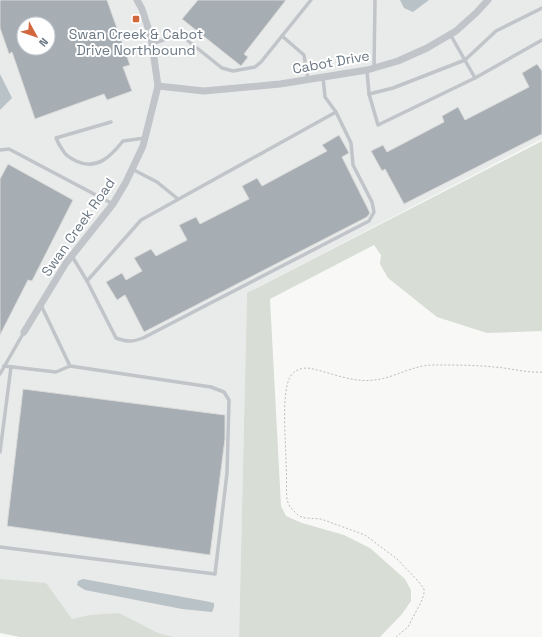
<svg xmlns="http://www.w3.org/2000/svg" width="542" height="637" font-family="'Space Grotesk',sans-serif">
<rect width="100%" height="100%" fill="#f8f9f7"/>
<path fill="#e9eaea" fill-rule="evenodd" d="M0,0H542V139L247,293L239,637H21L0,632ZM24,24H48V48H24Z"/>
<g fill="#d8ddd6">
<polygon points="542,141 542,331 487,333 437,317 388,278 380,264 381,255 374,245 270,299 281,506 286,516 302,523 344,535 370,548 405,579 411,590 411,601 402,614 380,637 239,637 247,293"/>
<polygon points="0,579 46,583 72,619 90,615 119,613 158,633 174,637 20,637 0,633"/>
</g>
<g fill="#b9c2c7">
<polygon points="400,0 429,0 413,12 404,8"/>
<polygon points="0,74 12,98 0,110"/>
<polygon points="83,579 205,601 214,603 214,607 212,612 182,609 85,590 77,585 78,581"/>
</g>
<g fill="#a6adb3" stroke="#dadad9" fill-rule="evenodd">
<path d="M0,0H107L130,65L123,67L132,91L107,100L104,94L35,119L12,52L9,54L0,28ZM24,24H48V48H24Z"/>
<polygon points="198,0 286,0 244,54 248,57 241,66 182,19"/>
<polygon points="537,64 542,71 542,134 404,204 385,169 382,171 371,151 383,145 387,152 444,122 442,116 458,107 465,120 529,87 522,73"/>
<polygon points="339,135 348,151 349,153 342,157 370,213 367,217 144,332 125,295 117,300 106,282 122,273 126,280 142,271 134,258 151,249 156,256 187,240 179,225 196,217 200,224 249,199 242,186 257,178 262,186 327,151 322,145"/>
<polygon points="8,164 73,200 32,281 28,280 0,335 0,179"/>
<polygon points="23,389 225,415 225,439 210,555 7,526"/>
</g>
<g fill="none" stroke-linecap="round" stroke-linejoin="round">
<path stroke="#b9bcbe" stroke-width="1" stroke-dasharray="2 2" stroke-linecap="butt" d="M396,637L408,627L422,600L424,593V589L418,581L397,559L365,535L321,519L305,518L299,516L290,507L287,500C286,487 287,475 286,463C286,442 281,394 290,377C294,370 301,368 308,368C330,372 352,383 374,380C395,378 414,364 436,365C455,365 475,365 494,367C510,368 526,373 542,372"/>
<g stroke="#c1c4c8" stroke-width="3.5">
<polyline points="450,34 475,78 542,40"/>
<polyline points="282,36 304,55 308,80"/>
<polyline points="152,44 166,39 177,32 222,68 233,71 255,67 261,62 311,0"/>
<polyline points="374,68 375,0"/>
<polyline points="367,71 369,94 378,125 475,78"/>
<polyline points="369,94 393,88 465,60 496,31 542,8"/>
<path d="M111,122L56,138C58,143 61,148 64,152C66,156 72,159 76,161C97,171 111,156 123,141L145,138"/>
<polyline points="0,150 9,149 113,204"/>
<polyline points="132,169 157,182 178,199"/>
<path d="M72,256L87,281L116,338C127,342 133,342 143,338L369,221L374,212L372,202L353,165L351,143L336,112L325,97L323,77"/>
<polyline points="87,281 141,220 336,112"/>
<polyline points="4,366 56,372 70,366"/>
<polyline points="0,374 24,332"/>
<polyline points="0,452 11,367"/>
<polyline points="0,547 215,574 227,473 229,400 224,392 211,387 70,366 41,305"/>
</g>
<g stroke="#c1c4c8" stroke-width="7">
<polyline points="158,86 204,91 280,84 367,70 398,61 427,48 456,31 476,13 488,0"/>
<polyline points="24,332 66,263 113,204 126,182 143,146 158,86 151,37 142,9 137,0"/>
</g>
</g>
<rect fill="#d2673d" stroke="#fff" stroke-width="1.5" x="132" y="15" width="8" height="8" rx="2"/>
<g text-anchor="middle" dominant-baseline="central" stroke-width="4" stroke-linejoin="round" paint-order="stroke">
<g font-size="14" fill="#6b7884" stroke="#fff">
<text x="136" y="34">Swan Creek &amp; Cabot<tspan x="136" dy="16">Drive Northbound</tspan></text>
</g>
<g font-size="14" fill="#6b7884" stroke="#fff">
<text transform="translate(331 62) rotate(-10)">Cabot Drive</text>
<text transform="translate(78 227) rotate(-55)">Swan Creek Road</text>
</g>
</g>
<g transform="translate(36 36) rotate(130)"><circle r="19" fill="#ffffff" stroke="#c4c9ce"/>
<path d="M0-3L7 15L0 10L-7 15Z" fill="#d2673d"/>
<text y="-6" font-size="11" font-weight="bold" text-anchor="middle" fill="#6b7884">N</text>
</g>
</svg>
